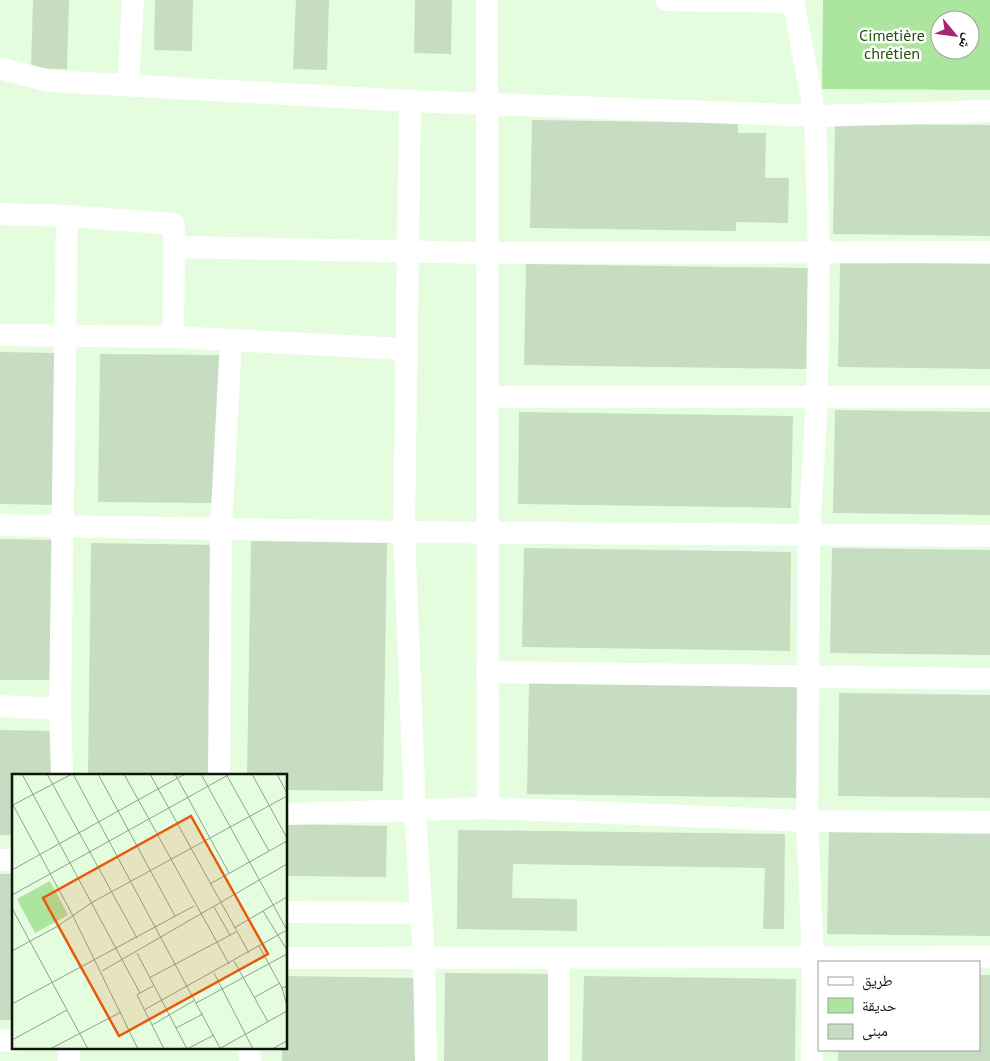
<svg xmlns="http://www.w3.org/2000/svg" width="990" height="1061" font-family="'PT Sans','Noto Naskh Arabic',sans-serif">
<rect width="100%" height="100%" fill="#e5fddf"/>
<path fill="#ace59e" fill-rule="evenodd" d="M823,0H990V90L822,89ZM940,20H970V50H940Z"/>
<g fill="#c6ddc1">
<polygon points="33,0 69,0 67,69 31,68"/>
<polygon points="155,0 193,0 192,51 154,50"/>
<polygon points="296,0 329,0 327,70 293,69"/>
<polygon points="415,0 452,0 451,54 414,53"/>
<polygon points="532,120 738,123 738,133 766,133 765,178 789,178 788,223 736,222 736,231 530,228"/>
<polygon points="835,124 990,125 990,236 833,234"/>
<polygon points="840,262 990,264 990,369 838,367"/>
<polygon points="526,264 808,268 807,369 524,365"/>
<polygon points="0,352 57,353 55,505 0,504"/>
<polygon points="100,354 220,355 218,503 98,502"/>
<polygon points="835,410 990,412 990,515 833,513"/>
<polygon points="519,412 793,416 791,508 518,504"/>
<polygon points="0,539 55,540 53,680 0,680"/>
<polygon points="251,541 387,543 383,791 286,790 286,775 247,775"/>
<polygon points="91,543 220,545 216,775 88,775"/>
<polygon points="524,548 791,552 790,651 522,647"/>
<polygon points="832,548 990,550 990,655 830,653"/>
<polygon points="529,682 804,686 803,798 527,794"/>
<polygon points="839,693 990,695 990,798 838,796"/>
<polygon points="0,730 53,731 53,775 14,775 14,835 0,835"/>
<polygon points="286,824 387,826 386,877 286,876"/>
<polygon points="458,830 785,834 784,929 763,929 765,868 513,864 512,898 577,899 577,931 457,929"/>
<polygon points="829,832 990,834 990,936 827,934"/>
<rect x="0" y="874" width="14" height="146"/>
<polygon points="445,973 554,974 552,1061 444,1061"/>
<polygon points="979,975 990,975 990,1061 838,1061 838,1050 979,1050"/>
<polygon points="286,976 417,978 416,1061 282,1061 282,1047 286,1047"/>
<polygon points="584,976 796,979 795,1061 582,1061"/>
</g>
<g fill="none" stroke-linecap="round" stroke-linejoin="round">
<g stroke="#fff" stroke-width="22">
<polyline points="487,0 488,808"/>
<polyline points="666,0 793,2"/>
<polyline points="793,0 815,116 819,252 817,397 809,536 807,821 813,958 812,1061"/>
<polyline points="0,68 49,81 410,101 815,116 990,111"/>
<polyline points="128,85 133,0"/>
<polyline points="410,101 404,532 415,811 424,958 426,1061"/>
<polyline points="0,214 67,216 174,224 174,247"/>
<polyline points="0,335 173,337 406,349"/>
<polyline points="173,337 174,247 487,253 990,252"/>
<polyline points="488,397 990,397"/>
<polyline points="0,525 404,532 990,536"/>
<polyline points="487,672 990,679"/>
<polyline points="0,706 60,709"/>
<polyline points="62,775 60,709 67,216"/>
<polyline points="219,775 221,529 231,340"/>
<polyline points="286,814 488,808 807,821 990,822"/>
<polyline points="0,860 14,860"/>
<polyline points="286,912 421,913"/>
<polyline points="286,958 990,957"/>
<polyline points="559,958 559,1061"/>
<polyline points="0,1040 14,1041"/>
<polyline points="69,1047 69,1061"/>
<polyline points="249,1047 250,1061"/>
</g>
</g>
<g text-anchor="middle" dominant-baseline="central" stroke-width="5" stroke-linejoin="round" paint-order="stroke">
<g font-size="16" fill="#1c5309" stroke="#fff">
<text x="892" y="35">Cimetière<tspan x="892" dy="18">chrétien</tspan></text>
</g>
</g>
<g transform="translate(12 774)">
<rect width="275" height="275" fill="#e5fddf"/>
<path d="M38,107L56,141L23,159L5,125Z" fill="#ace59e"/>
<path fill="none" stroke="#8fa18b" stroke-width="1" d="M10,0L128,219L141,212M35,0L125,164M61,0L208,274M86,0L163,142M112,0L217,190M138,0L237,179M163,0L217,99M189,0L275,156M214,0L257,77M240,0L275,64M265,0L275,19M0,29L60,140L126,275M1,31L60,0M0,96L173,0M198,110L275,67M0,121L218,0M202,133L218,161M0,134L76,275M251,137L275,176M46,152L69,195M222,154L275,123M247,172L270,214L275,212M0,177L46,152L79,129L275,22M125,179L175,275M222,187L256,248M90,197L275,90M202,199L241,275M137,204L224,158M270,214L275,232M128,219L125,221L152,275M243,223L268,209M184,229L275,180M0,230L182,132M132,236L275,156M140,251L183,226M164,254L191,240M0,266L55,236M38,275L109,238M175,275L202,261M207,275L275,237M260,275L275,267"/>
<path fill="#e8590c" fill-opacity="0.15" stroke="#e8590c" stroke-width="2.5" d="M179,42L256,180L107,262L31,124Z"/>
<rect width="275" height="275" fill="none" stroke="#0e160c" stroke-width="2.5"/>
</g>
<rect x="818" y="961" width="162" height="90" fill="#ffffff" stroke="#9fa29e"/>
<rect x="828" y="977" width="25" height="8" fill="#ffffff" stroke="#9fa29e"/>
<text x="862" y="986" font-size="15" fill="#0e160c">طريق</text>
<rect x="828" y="998" width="25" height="15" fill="#ace59e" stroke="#9fa29e"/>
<text x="862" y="1011" font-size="15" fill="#0e160c">حديقة</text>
<rect x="828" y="1024" width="25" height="15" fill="#c6ddc1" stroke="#9fa29e"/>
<text x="862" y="1036" font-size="15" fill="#0e160c">مبنى</text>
<g transform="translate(955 35) rotate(119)"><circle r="24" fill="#ffffff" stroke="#9fa29e"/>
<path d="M0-4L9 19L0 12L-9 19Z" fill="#a52371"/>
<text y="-8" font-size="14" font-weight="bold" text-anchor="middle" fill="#0e160c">ش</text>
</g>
</svg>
